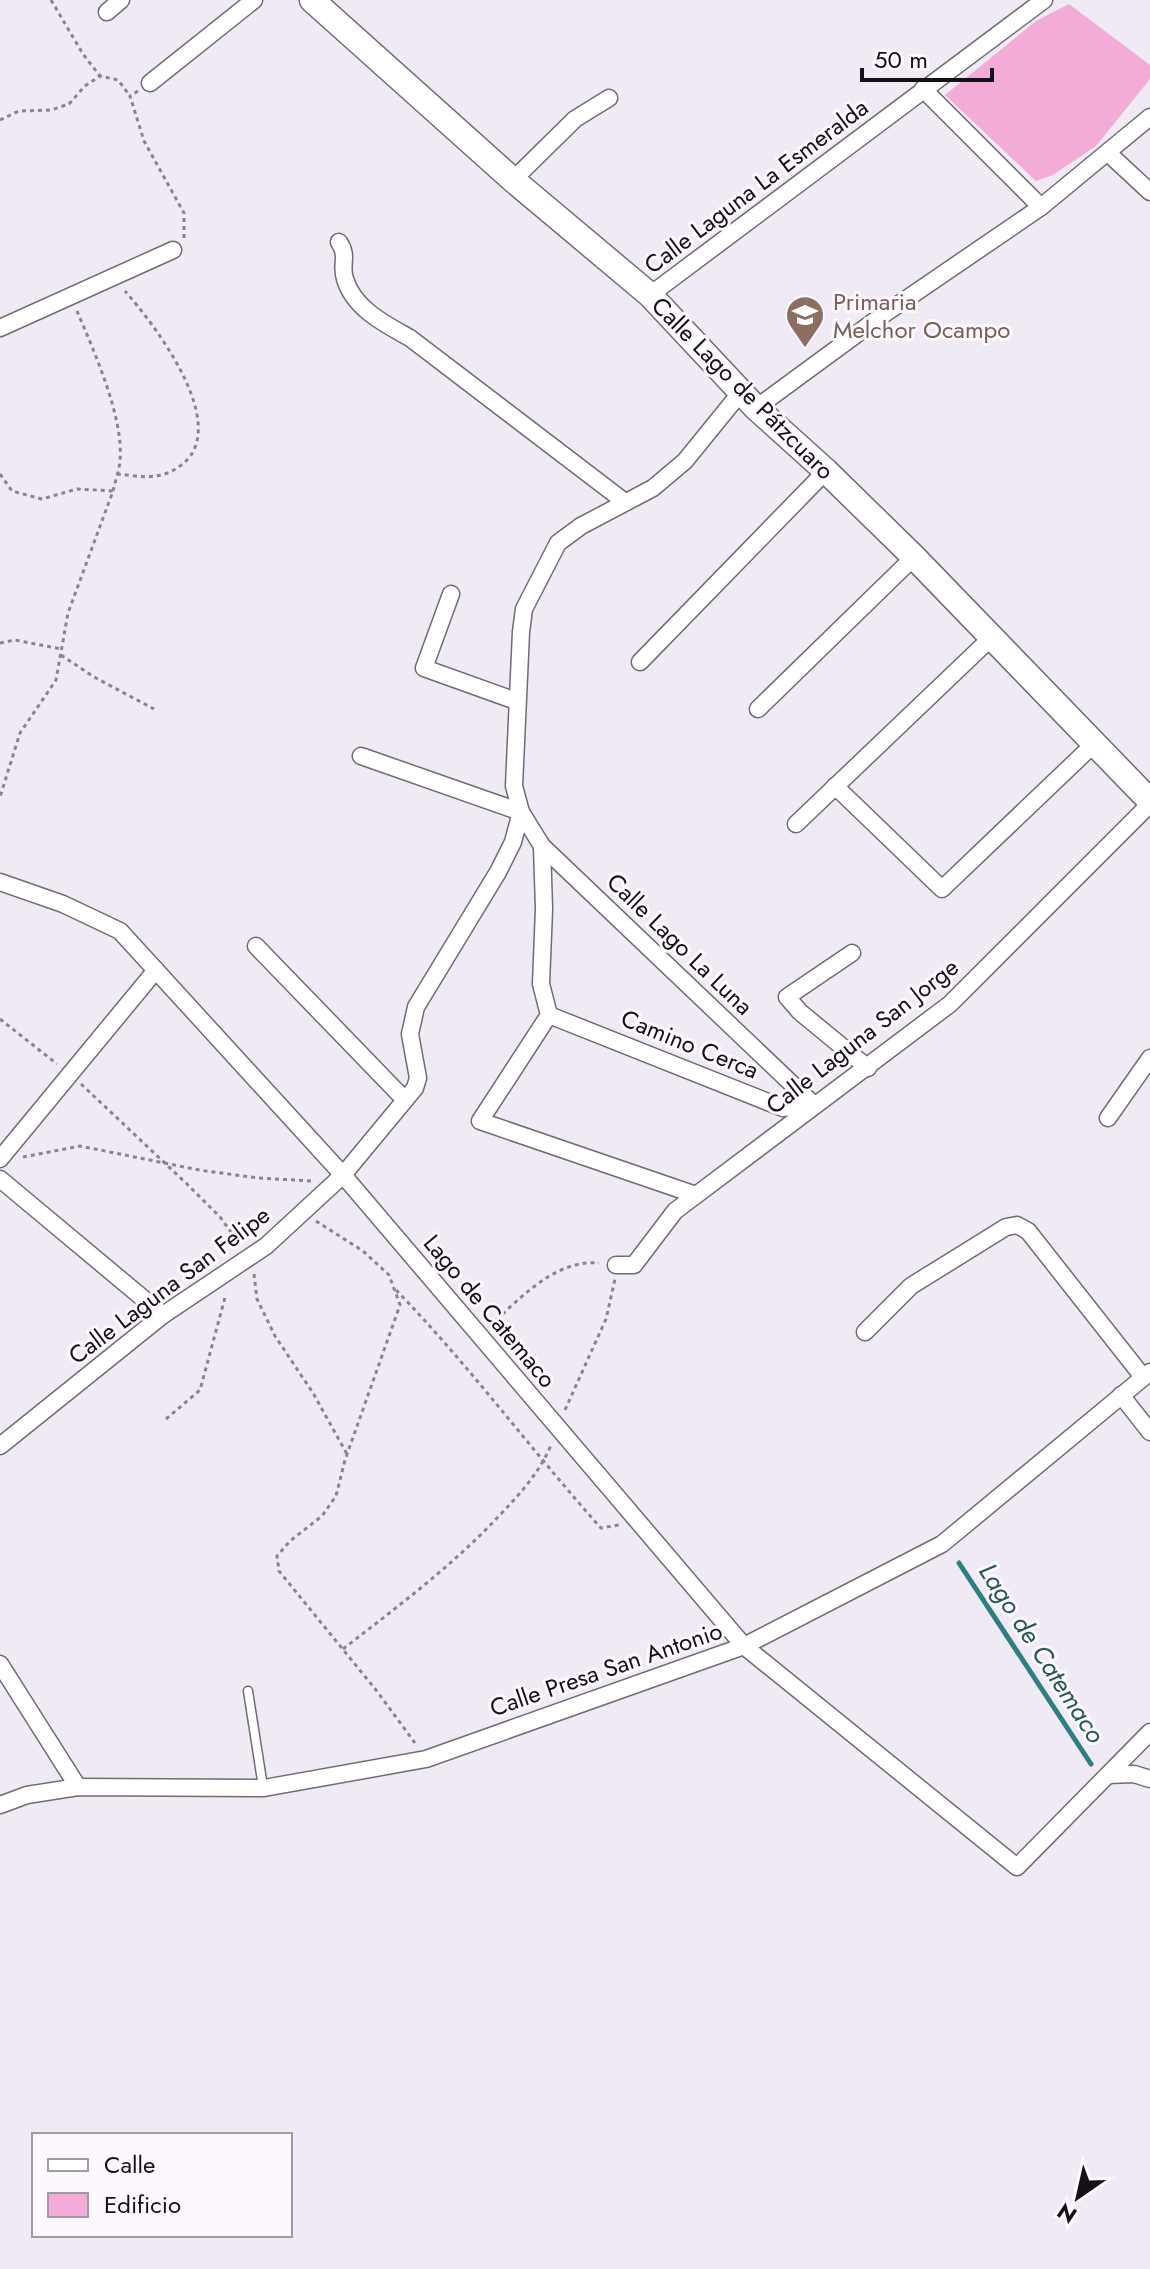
<svg xmlns="http://www.w3.org/2000/svg" width="1150" height="2269" font-family="Jost,sans-serif">
<rect width="100%" height="100%" fill="#f0eaf4"/>
<g fill="none" stroke-linecap="round" stroke-linejoin="round">
<polyline stroke="#2d7f82" stroke-width="5" points="959,1563 1091,1764"/>
</g>
<polygon fill="#f3abd7" points="1069,4 1150,65 1150,79 1096,146 1053,175 1036,181 945,95 1036,21"/>
<g fill="none" stroke-linecap="round" stroke-linejoin="round">
<defs>
<polyline id="lane" points="248,1691 263,1787"/>
<g id="street">
<polyline points="107,12 121,0"/>
<polyline points="150,83 254,0"/>
<polyline points="923,89 1041,207"/>
<polyline points="1108,153 1150,192"/>
<polyline points="513,180 575,119 609,98"/>
<path d="M339,242C349,257 340,264 345,279C354,309 385,324 410,338L625,502"/>
<polyline points="650,295 1044,0"/>
<polyline points="0,328 173,250"/>
<polyline points="756,408 880,317 1041,207 1150,117"/>
<polyline points="451,594 424,668 516,701"/>
<polyline points="640,662 826,471"/>
<polyline points="758,709 914,557"/>
<polyline points="361,756 521,812 542,846 814,1105"/>
<polyline points="835,786 942,889 1094,744"/>
<polyline points="796,824 992,637"/>
<polyline points="542,846 544,909 541,984 549,1015 480,1121 696,1195"/>
<polyline points="0,882 63,904 120,931 343,1175 744,1646 1017,1867 1150,1732"/>
<polyline points="256,946 405,1100"/>
<polyline points="852,953 787,997 800,1012 868,1068"/>
<polyline points="549,1015 783,1108 814,1105"/>
<polyline points="1108,1118 1150,1058"/>
<polyline points="0,1159 156,970"/>
<polyline points="0,1179 163,1315"/>
<polyline points="616,1265 634,1265 675,1211 950,1004 1150,804"/>
<polyline points="865,1332 911,1286 1006,1227 1017,1225 1028,1231 1143,1377"/>
<polyline points="1121,1395 1150,1432"/>
<polyline points="0,1446 163,1315 266,1246 343,1175 415,1088 418,1078 410,1034 416,1007 498,872 513,842 521,812 514,786 521,632 524,609 558,543 581,526 653,488 685,461 741,392"/>
<polyline points="0,1664 78,1787"/>
<polyline points="1108,1775 1134,1774 1150,1779"/>
<polyline points="0,1805 27,1795 78,1787 264,1788 426,1759 744,1646 942,1544 1150,1372"/>
</g>
<polyline id="secondary" points="312,0 513,180 650,295 756,408 826,471 914,557 1150,801"/>
</defs>
<use href="#lane" stroke="#706b74" stroke-width="11"/>
<use href="#street" stroke="#706b74" stroke-width="19"/>
<use href="#secondary" stroke="#706b74" stroke-width="27"/>
<g stroke="#89858c" stroke-width="3" stroke-dasharray="4 4" stroke-linecap="butt">
<polyline points="51,0 83,54 100,76"/>
<polyline points="138,91 130,96 144,141 184,213 184,238"/>
<polyline points="0,120 19,111 51,110 69,104 85,86 100,76 118,80 130,96"/>
<path d="M77,311C94,351 124,418 120,461C119,471 115,482 113,491"/>
<polyline points="0,474 12,491 42,499 77,489 113,491 68,613 56,680 20,733 0,797"/>
<path d="M117,474C129,475 143,478 155,476C167,475 179,468 187,460C226,418 154,324 125,291"/>
<polyline points="0,643 15,640 61,649"/>
<polyline points="61,655 94,677 154,709"/>
<polyline points="0,1019 57,1064"/>
<polyline points="81,1084 187,1184 220,1217 239,1243"/>
<polyline points="23,1157 80,1146 199,1170 258,1178 312,1181"/>
<polyline points="316,1221 363,1251 389,1275 400,1305 345,1460 336,1496 322,1516 290,1541 277,1556 279,1571 376,1690 415,1743"/>
<polyline points="254,1274 257,1299 275,1336 313,1393 347,1454"/>
<path d="M396,1290C469,1365 531,1450 601,1528L619,1525"/>
<path d="M491,1325C520,1298 556,1259 599,1263"/>
<polyline points="565,1410 606,1319 615,1279"/>
<polyline points="166,1419 200,1390 226,1294"/>
<path d="M343,1649C397,1607 451,1567 498,1517C520,1494 540,1472 552,1443"/>
</g>
<use href="#lane" stroke="#fff" stroke-width="8"/>
<use href="#street" stroke="#fff" stroke-width="16"/>
<use href="#secondary" stroke="#fff" stroke-width="24"/>
</g>
<defs>
<symbol id="school-pin" viewBox="-11 -11 22 30"><path d="M0 17L-7.5 6A9.5 9.5 0 1 1 7.5 6Z" fill="#8d6e63" stroke="#fcf8fe"/><path d="M0-5L7-2L0 1L-7-2ZM-4 1L0 2.5L4 1V4Q0 6-4 4Z" fill="#fff"/></symbol>
</defs>
<g fill-rule="evenodd">
<use href="#school-pin" x="783" y="293" width="44" height="60"/>
</g>
<g text-anchor="middle" dominant-baseline="central" stroke-width="6" stroke-linejoin="round" paint-order="stroke">
<g font-size="24" fill="#131115" stroke="#fcf8fe">
<text transform="translate(756 186) rotate(-37)">Calle Laguna La Esmeralda</text>
<text transform="translate(743 388) rotate(45)">Calle Lago de Pátzcuaro</text>
<text transform="translate(680 944) rotate(44)">Calle Lago La Luna</text>
<text transform="translate(862 1036) rotate(-38)">Calle Laguna San Jorge</text>
<text transform="translate(690 1044) rotate(22)">Camino Cerca</text>
<text transform="translate(169 1285) rotate(-37)">Calle Laguna San Felipe</text>
<text transform="translate(490 1311) rotate(50)">Lago de Catemaco</text>
<text transform="translate(606 1669) rotate(-19)">Calle Presa San Antonio</text>
</g>
<g font-size="24" fill="#785e54" stroke="#fcf8fe" text-anchor="start">
<text x="833" y="301">Primaria<tspan x="833" dy="28">Melchor Ocampo</tspan></text>
</g>
<g font-size="26" font-style="italic" fill="#275859" stroke="#fcf8fe">
<text transform="translate(1042 1653) rotate(57)">Lago de Catemaco</text>
</g>
</g>
<rect x="32" y="2133" width="260" height="104" fill="#fcf8fe" stroke="#9f9ca1" stroke-width="2"/>
<rect x="48" y="2159" width="40" height="12" fill="#ffffff" stroke="#9f9ca1" stroke-width="2"/>
<text x="104" y="2173" font-size="24" fill="#131115">Calle</text>
<rect x="48" y="2193" width="40" height="24" fill="#f3abd7" stroke="#9f9ca1" stroke-width="2"/>
<text x="104" y="2213" font-size="24" fill="#131115">Edificio</text>
<g transform="translate(1078 2197) rotate(214)" stroke="#fcf8fe" stroke-width="6" paint-order="stroke">
<path d="M0-6L14 30L0 20L-14 30Z" fill="#131115"/>
<text y="-12" font-size="22" font-weight="bold" text-anchor="middle" fill="#131115">N</text>
</g>
<path d="M862 68v12h130v-12" fill="none" stroke="#131115" stroke-width="4"/>
<text x="874" y="68" font-size="24" fill="#131115" stroke="#fcf8fe" stroke-width="6" paint-order="stroke">50 m</text>
</svg>
